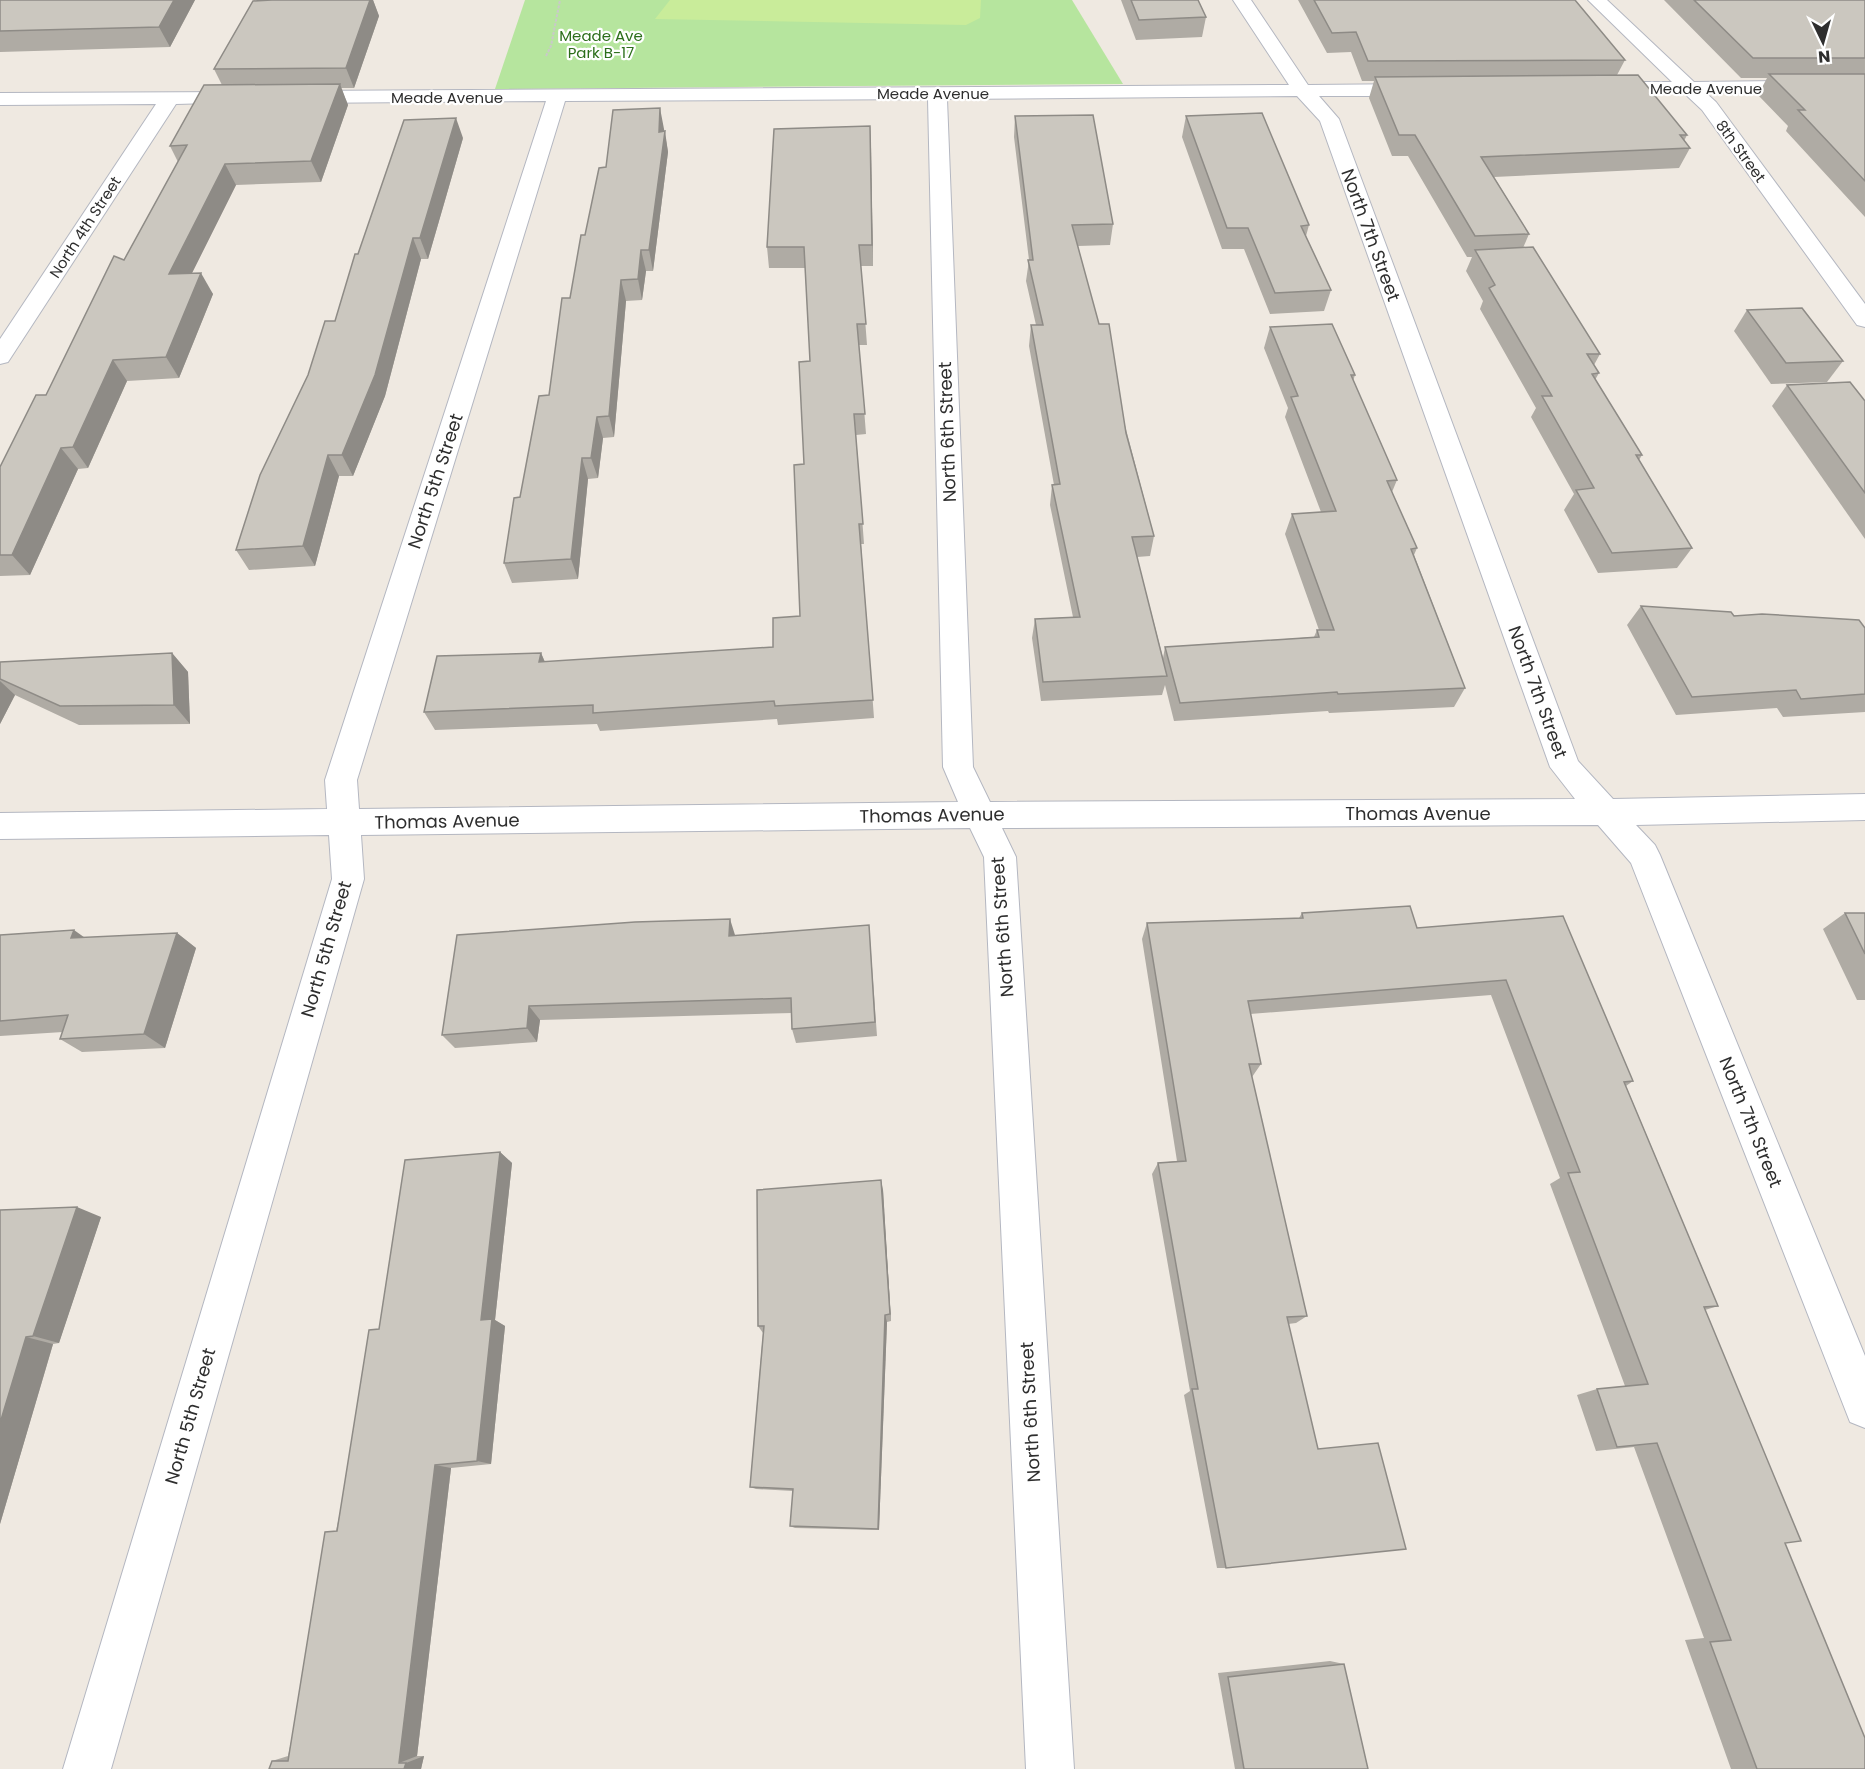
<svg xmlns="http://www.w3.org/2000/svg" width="1865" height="1769" font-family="Poppins,sans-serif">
<rect width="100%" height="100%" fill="#efe9e1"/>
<polygon fill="#b6e59e" points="525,0 1072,0 1123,84 495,89"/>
<polygon fill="#c9ec9a" points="670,0 981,0 980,18 966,25 655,19"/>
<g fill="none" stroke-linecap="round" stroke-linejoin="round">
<defs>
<g id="street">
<path d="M1233,0H1251L1308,85L1416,84L1426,90L1416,96H1319L1339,119L1578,761L1613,799L1865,794V820L1636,825L1655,845L1660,855L1865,1356V1428L1850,1422L1631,863L1598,825L1002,828L1016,857L1074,1769H1026L984,857L970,828L361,835L364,879L111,1769H63L332,879L329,835L0,839V813L327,809L325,780L546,101L301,103L291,97L301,91L1289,85ZM1297,96L1320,121L1550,767L1575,799L990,802L973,767L947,99ZM928,99L943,767L958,802L359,809L357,780L565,101Z"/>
<polygon points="1588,0 1607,0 1694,82 1865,80 1865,92 1706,93 1716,102 1865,304 1865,327 1857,325 1702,110 1684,93 1596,92 1593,88 1603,82 1672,82"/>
<polygon points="240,92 247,94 250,98 247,102 176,104 8,362 0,364 0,339 156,104 0,105 0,93"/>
</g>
</defs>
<use href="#street" stroke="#b4b7c1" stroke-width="2"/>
<polyline stroke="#c9c9c9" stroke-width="2" stroke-dasharray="3 1.5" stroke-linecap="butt" points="546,56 551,46 560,0"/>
<use href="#street" fill="#fff" fill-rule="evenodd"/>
</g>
<g fill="#afaba4">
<polygon points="0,0 195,0 170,47 0,52"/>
<polygon points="272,0 373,0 379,16 354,88 341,88 348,105 321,182 236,185 192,273 213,294 179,378 127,381 88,468 78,469 30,575 0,576 0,467 46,395 124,260 178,162 170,146 222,85 214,69"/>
<polygon points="1121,0 1198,0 1206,17 1202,37 1136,40"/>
<polygon points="1298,0 1575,0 1625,60 1617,75 1687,135 1684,141 1690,148 1679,168 1494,177 1529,234 1523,248 1600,354 1594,365 1599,373 1595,380 1642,455 1639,460 1692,548 1677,568 1598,573 1564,510 1574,494 1531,417 1536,408 1480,309 1483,301 1466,271 1472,257 1467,257 1408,156 1392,156 1369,98 1374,81 1362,81 1351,52 1327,53"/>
<polygon points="1664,0 1865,0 1865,217 1786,131 1788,126 1758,95 1767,78 1741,78"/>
<polygon points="1015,116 1113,224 1110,245 1078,246 1154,536 1150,556 1137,557 1163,658 1165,647 1314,637 1317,630 1319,630 1285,534 1292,514 1321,512 1285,417 1288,408 1264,348 1270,327 1355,375 1353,381 1397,480 1392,492 1417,548 1414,555 1465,688 1454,707 1329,713 1328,711 1174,721 1165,685 1162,695 1041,701 1032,638 1035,619 1073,617 1050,505 1052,485 1054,485 1029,346 1031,325 1036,325 1026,281 1029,260 1014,137"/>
<polygon points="1186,116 1309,225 1306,236 1331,290 1324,311 1270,314 1244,249 1222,249 1182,137"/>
<polygon points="870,126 873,266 861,266 867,345 859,345 866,434 856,435 864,544 861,544 874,718 778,725 777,719 600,731 597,724 435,730 424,712 541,653 545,662 773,647 800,616 804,464 810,361 805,268 769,268 767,247"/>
<polygon points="664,129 668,152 653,271 646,271 642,300 626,301 614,437 603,438 598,478 588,479 578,579 512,583 504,563 520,497 549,395 570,298 585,235 606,167"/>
<polygon points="463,138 428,259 421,259 385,396 353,476 339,476 315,566 249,570 236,550 335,321 358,254"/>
<polygon points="1747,310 1843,361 1827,382 1771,384 1734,331"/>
<polygon points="1787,385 1865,401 1865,539 1772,406"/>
<polygon points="1641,606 1865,628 1865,712 1783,717 1777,708 1676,715 1627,625"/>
<polygon points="172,653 188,672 190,724 79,725 15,695 0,724 0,662"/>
<polygon points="1302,913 1417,928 1563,916 1633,1081 1626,1086 1718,1306 1705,1310 1785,1543 1865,1769 1731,1769 1685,1640 1704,1638 1634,1447 1596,1451 1577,1395 1597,1389 1625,1386 1550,1184 1560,1178 1491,995 1250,1014 1261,1064 1252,1077 1307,1316 1296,1323 1288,1324 1226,1568 1217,1568 1184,1395 1190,1391 1152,1174 1158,1163 1177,1161 1142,939 1147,923 1299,918"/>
<polygon points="1845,913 1865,913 1865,1000 1857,1000 1823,929"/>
<polygon points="869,925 877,1036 796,1043 792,1029 792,1013 540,1020 537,1042 455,1048 442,1035 735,936"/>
<polygon points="177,933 196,948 165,1048 82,1052 60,1039 63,1032 0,1036 0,935 85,938"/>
<polygon points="500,1152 512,1163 495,1320 505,1326 491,1464 451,1468 417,1756 424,1756 421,1769 272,1761 288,1756 379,1329"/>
<polygon points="883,1190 891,1321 887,1322 879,1530 795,1528 790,1526 793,1491 756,1489 750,1487 763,1333 758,1326"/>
<polygon points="0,1210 101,1217 59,1343 53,1344 0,1524"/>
<polygon points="1330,1661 1344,1664 1368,1769 1235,1769 1218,1673"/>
</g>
<g fill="#8e8b86">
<polygon points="174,0 195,0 170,47 159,27"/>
<polygon points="370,0 373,0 379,16 354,88 346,68"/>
<polygon points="340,84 348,105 321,182 311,161"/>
<polygon points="660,108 664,129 664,138 665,131 668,152 653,271 649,250"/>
<polygon points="456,118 463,138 428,259 420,238"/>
<polygon points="870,126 871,147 873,266 872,245"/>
<polygon points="225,164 236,185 181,295 169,274"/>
<polygon points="413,238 421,259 385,396 353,476 342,455"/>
<polygon points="641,250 646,271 642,300 638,279"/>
<polygon points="201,273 213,294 179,378 166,357"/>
<polygon points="621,280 626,301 614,437 609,416"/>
<polygon points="113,360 127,381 88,468 73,447"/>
<polygon points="597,417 603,438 598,478 591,458"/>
<polygon points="61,448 78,469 30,575 12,555"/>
<polygon points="328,455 339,476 315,566 303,546"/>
<polygon points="582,458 588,479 578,579 571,559"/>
<polygon points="172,653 188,672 190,724 174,705"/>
<polygon points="541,653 549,672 539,662"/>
<polygon points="0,681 15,695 0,724"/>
<polygon points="730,919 735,935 729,936"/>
<polygon points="74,930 95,945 71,938"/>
<polygon points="177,933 196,948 165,1048 144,1034"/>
<polygon points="529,1006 540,1020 537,1042 527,1028"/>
<polygon points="500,1152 512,1163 495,1320 505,1326 491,1464 477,1461 481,1320"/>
<polygon points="881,1180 883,1190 891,1321 890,1314"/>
<polygon points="77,1207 101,1217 59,1343 33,1336"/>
<polygon points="885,1315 887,1322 879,1530 878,1529"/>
<polygon points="26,1337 53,1344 0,1524 0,1423"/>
<polygon points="435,1465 451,1468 417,1756 399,1763"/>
<polygon points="424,1756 421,1769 404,1769 406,1763"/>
</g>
<g fill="#cbc7bf" stroke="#8e8b86" stroke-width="1.5">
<polygon points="0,0 174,0 159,27 0,31"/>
<polygon points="272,0 370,0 346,68 214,69 253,1"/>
<polygon points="1131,0 1198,0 1206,17 1139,20"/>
<polygon points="1314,0 1575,0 1625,60 1368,61 1356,32 1332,33"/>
<polygon points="1694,0 1865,0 1865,58 1753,58"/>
<polygon points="1769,74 1865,74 1865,181 1798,110 1805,110"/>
<polygon points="1638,75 1687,135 1680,135 1690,148 1481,157 1529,234 1475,236 1415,135 1399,135 1375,77"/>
<polygon points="340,84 311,161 225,164 169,274 201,273 166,357 113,360 73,447 61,448 12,555 0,555 0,467 36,395 46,395 114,256 124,260 187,145 170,146 204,85"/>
<polygon points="660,108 659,132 665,131 649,250 641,250 638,279 621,280 609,416 597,417 591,458 582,458 571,559 504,563 514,498 520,497 539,396 549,395 562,298 570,298 581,235 585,235 599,168 606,167 613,110"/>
<polygon points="1262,113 1309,225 1301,226 1331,290 1275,293 1248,228 1227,228 1186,116"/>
<polygon points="1093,115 1113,224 1072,225 1099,324 1109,324 1126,433 1154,536 1132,537 1167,676 1043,682 1035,619 1080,617 1052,485 1060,484 1031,325 1043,325 1028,260 1033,260 1015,116"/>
<polygon points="456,118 420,238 413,238 375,375 342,455 328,455 303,546 236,550 260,475 308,375 325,321 335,321 355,254 358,254 404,120"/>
<polygon points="870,126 872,245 859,245 866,324 857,324 865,414 854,414 863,524 859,524 873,700 775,706 774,701 593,713 593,705 424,712 437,656 541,653 539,662 773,647 773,618 800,616 794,465 804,464 799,362 810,361 804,247 767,247 774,129"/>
<polygon points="1533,247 1600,354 1587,354 1599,373 1592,374 1642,455 1636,455 1692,548 1612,553 1576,490 1594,488 1542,396 1552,396 1489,288 1495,285 1475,250"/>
<polygon points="1802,308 1843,361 1786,363 1747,310"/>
<polygon points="1332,324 1355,375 1351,375 1397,480 1387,481 1417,548 1411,549 1465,688 1338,694 1337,692 1180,703 1165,647 1319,637 1317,630 1334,630 1292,514 1336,511 1291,397 1298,396 1270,327"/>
<polygon points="1850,382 1865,401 1865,493 1787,385"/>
<polygon points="1641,606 1731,612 1734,616 1762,614 1859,620 1865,628 1865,694 1801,699 1796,690 1692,697"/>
<polygon points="172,653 174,705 60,706 0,679 0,662"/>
<polygon points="1410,906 1417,928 1563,916 1633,1081 1624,1082 1718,1306 1704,1307 1801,1541 1785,1543 1865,1738 1865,1769 1757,1769 1710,1642 1731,1640 1657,1443 1617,1447 1597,1389 1648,1384 1568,1173 1580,1172 1506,980 1248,1001 1261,1064 1249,1064 1307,1316 1287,1317 1318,1449 1378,1443 1406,1549 1226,1568 1192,1389 1198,1389 1158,1163 1186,1161 1147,923 1303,918 1302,913"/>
<polygon points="1845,913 1865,913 1865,954"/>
<polygon points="730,919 729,936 869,925 875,1022 792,1029 791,998 529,1006 527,1028 442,1035 457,935 635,922"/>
<polygon points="74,930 71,938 177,933 144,1034 60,1039 68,1015 0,1021 0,935"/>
<polygon points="500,1152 481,1320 492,1319 477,1461 435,1465 399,1763 406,1763 404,1769 269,1769 272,1761 288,1761 325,1532 337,1531 369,1330 379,1329 405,1160"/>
<polygon points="881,1180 890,1314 885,1315 878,1529 790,1526 793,1489 750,1487 764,1326 758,1326 757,1190"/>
<polygon points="77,1207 33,1336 26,1337 0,1423 0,1210"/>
<polygon points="1344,1664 1368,1769 1244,1769 1228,1677"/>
</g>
<g text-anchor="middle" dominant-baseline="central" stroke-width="4.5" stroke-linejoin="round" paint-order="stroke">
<g font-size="15" fill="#2c6e1b" stroke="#fff">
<text x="601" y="35">Meade Ave<tspan x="601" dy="17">Park B-17</tspan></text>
</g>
<g font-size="15" fill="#2e2e2e" stroke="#fff">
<text x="1706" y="88">Meade Avenue</text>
<text x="933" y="93">Meade Avenue</text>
<text x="447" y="97">Meade Avenue</text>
<text transform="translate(1741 151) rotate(54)">8th Street</text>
<text transform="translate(85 227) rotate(-57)">North 4th Street</text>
</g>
<g font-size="18" fill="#2e2e2e" stroke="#fff">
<text transform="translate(1371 235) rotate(70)">North 7th Street</text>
<text transform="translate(947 432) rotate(-92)">North 6th Street</text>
<text transform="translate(435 481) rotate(-72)">North 5th Street</text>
<text transform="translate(1538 692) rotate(70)">North 7th Street</text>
<text x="1418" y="813">Thomas Avenue</text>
<text transform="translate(932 815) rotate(-1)">Thomas Avenue</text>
<text transform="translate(447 821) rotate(-1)">Thomas Avenue</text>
<text transform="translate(1002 927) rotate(-94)">North 6th Street</text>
<text transform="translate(326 949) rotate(-74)">North 5th Street</text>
<text transform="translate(1751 1122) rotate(68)">North 7th Street</text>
<text transform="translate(1030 1412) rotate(-93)">North 6th Street</text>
<text transform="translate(190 1416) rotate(-74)">North 5th Street</text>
</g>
</g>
<g transform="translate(1823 42) rotate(175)" stroke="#ffffff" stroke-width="4.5" paint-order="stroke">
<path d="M0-4.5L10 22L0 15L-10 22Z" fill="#2e2e2e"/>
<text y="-9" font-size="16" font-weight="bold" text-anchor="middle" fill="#2e2e2e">N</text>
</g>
</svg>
